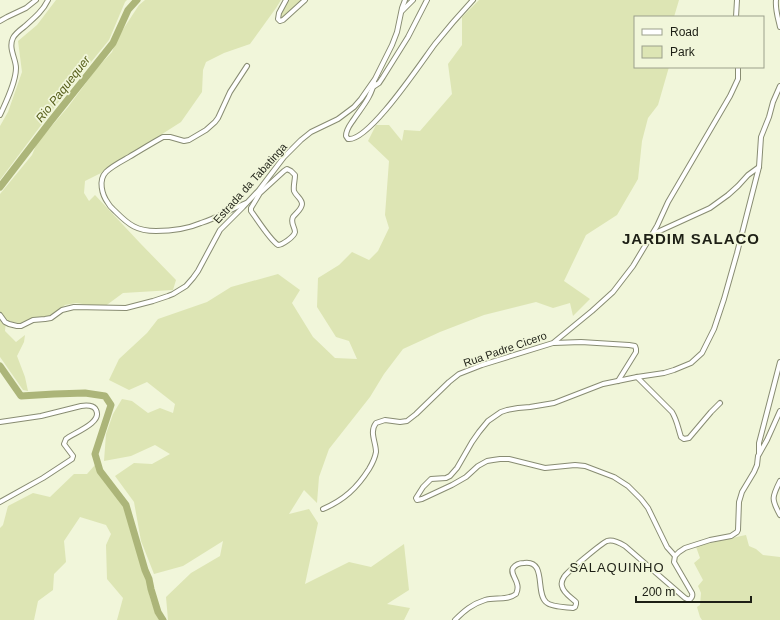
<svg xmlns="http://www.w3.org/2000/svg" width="780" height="620" font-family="Arial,sans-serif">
<rect width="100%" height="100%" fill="#f1f6da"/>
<g fill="#dde5b4">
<polygon points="56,0 127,0 125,2 109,40 57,104 0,180 0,126 8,112 22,72 18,41 37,25"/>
<polygon points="145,0 281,0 276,8 250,44 224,53 206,62 203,70 202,92 181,122 101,173 85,181 84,193 89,201 95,195 140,243 176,280 173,290 123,293 104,307 76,303 65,305 50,317 35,317 25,324 6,321 5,331 16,342 25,335 24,342 17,356 25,377 28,391 23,390 0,357 0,194 32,155 37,143 68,107 97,68 112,52 118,37 139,5"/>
<polygon points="287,0 305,0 280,22 277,18"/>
<polygon points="479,0 679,0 674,17 635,17 635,67 669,67 658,105 648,118 642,141 638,179 617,215 586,235 564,281 590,299 573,316 570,303 553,308 536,302 484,315 440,332 403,349 384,374 370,397 329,449 319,477 317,503 304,490 289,514 309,509 318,523 305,584 349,562 371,567 404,544 409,590 387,604 410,608 404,620 168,620 166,597 191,573 220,556 223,541 183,566 154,574 141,541 134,502 115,476 134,463 152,464 170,454 155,445 131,456 104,461 106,434 113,414 122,399 132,401 148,413 160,408 173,413 175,404 147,382 129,390 109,380 119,359 147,333 158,319 207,302 231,287 278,274 300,290 292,303 313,337 335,358 357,359 349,341 336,337 317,307 318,278 339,265 352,252 369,260 378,251 389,228 385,215 389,161 368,141 376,125 389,125 402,141 404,130 420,131 452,94 448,64 462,45 462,17"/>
<polygon points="95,465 98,472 123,505 147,580 150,598 156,614 159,620 117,620 123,598 107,579 106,545 111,534 106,525 80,517 64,541 66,562 54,574 53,590 38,601 34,620 0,620 0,528 3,525 8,506 33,493 50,497 74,474 87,474"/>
<polygon points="746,535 749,546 756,549 763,555 780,557 780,620 702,620 700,617 697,607 700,605 701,593 698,586 703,580 694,563 700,558 695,544 711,543 741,536"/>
</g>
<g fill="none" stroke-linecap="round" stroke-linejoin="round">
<g stroke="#acb579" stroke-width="7">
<polyline points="0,187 50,122 113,43 128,10 137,0"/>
<polyline points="0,366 21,396 54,394 85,393 105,396 111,405 95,454 100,471 126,505 145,570 149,579 151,589 158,612 163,620"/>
</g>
<defs>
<g id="street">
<polyline points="286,0 279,13 278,19 280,21 283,20 305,0"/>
<path d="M776,0C775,9 778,18 780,27"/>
<polyline points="402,11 413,0"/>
<polyline points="736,17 737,0"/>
<polyline points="0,21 7,17 26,8 36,0"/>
<path d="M374,82C372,96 362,107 354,119C350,125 346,129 346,136L348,139C369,142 422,61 435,44C447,29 460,14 473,0"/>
<polyline points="373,87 379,83 383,77 408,37 427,0"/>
<path d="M0,115C6,102 16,82 16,68C16,59 8,48 13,38C15,34 20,30 24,27C33,19 43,11 48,0"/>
<path d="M287,169L291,171L295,175C295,181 293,186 294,191C296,196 302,199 302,204C302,209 296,213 293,217C290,223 295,227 295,232C294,237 282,245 278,245C270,240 257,219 251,211V208L260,193L284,171Z"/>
<path d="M246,203C231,209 217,218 201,223C187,229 171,231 156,231C137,231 129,225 116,212C113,209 110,207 108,203C102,195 98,180 106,172C112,166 122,161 129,157C141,150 152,143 163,137H170L184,141L189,140L206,130L215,122L218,118L230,92L247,66"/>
<polyline points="653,234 710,208 728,195 738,186 748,175 759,167"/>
<polyline points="0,315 5,322 9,324 17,326 21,326 33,320 45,319 51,318 62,310 74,307 126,308 153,301 168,296 173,294 186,286 193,278 198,271 220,230 243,207 259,190 284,157 301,140 311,132 338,119 354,107 361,99 375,79 392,45 397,32 402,8 405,0"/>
<polyline points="554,343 581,342 629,345 635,346 636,349 636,352 618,381"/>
<path d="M637,377L672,412C677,420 678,428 681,437L684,439L689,438L711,412L720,403"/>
<path d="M0,422L41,416L81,406C86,405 94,405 96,410C103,423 73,433 66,439L64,444L73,456L72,459L43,478L0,502"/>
<polyline points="759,453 759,443 780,362"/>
<path d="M780,481C772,497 771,499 780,515"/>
<path d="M323,509C344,500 357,488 369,469C372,464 375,458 376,452C376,442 369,432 376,423L385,420L400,422L407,421L416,414L449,382L459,374L482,365L553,343L592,311L613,292L633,266L657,226L668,202L730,96L738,79V67"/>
<polyline points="675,556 667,547 648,508 641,499 628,486 614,477 585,466 575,465 545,468 509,459 500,459 493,460 487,461 478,466 466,477 452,485 422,499 417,500 416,498 423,487 431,479 446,478 450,476 457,468 472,442 479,432 488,421 501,412 507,410 518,408 530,407 554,403 603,384 637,377 664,373 674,370 691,363 702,353 714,329 724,299 737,253 759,167 761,137 769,117 773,102 780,86"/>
<path d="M455,620C464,611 472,604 485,600C495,597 507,601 516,594C522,582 509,575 513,568C516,564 520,563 524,563C547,560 535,592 546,602C550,607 566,607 573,608L575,607L576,604V602C572,598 563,593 562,586C561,583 562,580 564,577C567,572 602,543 607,541C613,539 620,543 625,546L685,598L689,600C692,598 693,596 692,593L674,562L675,556L679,552L685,548L710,540L731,536L737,532L738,530L739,502L742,492L754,472L757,465L758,456L767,440L780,411"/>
</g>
</defs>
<use href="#street" stroke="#888c72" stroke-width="6"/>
<use href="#street" stroke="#fff" stroke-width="4"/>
</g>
<g text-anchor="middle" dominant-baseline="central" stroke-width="3.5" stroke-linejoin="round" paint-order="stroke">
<g font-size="11" fill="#1d1f15" stroke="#f1f6da">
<text transform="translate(250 183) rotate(-48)">Estrada da Tabatinga</text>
<text transform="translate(505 349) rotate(-19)">Rua Padre Cicero</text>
</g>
<g font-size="12" font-style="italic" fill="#565e1a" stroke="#f1f6da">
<text transform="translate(63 89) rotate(-52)">Rio Paquequer</text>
</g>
<g font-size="13" letter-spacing="1" fill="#1d1f15" stroke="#f1f6da">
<text x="617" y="567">SALAQUINHO</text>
</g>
<g font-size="15" font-weight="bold" letter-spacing="1" fill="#1d1f15" stroke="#f1f6da">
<text x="691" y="238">JARDIM SALACO</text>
</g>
</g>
<rect x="634" y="16" width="130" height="52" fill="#f1f6da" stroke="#9ca08b"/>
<rect x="642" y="29" width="20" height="6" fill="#ffffff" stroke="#9ca08b"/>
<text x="670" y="36" font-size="12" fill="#1d1f15">Road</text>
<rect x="642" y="46" width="20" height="12" fill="#dde5b4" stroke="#9ca08b"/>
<text x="670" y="56" font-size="12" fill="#1d1f15">Park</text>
<path d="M636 596v6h115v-6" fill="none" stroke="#1d1f15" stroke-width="2"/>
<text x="642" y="596" font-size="12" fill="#1d1f15" stroke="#f1f6da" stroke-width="3" paint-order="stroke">200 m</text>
</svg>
